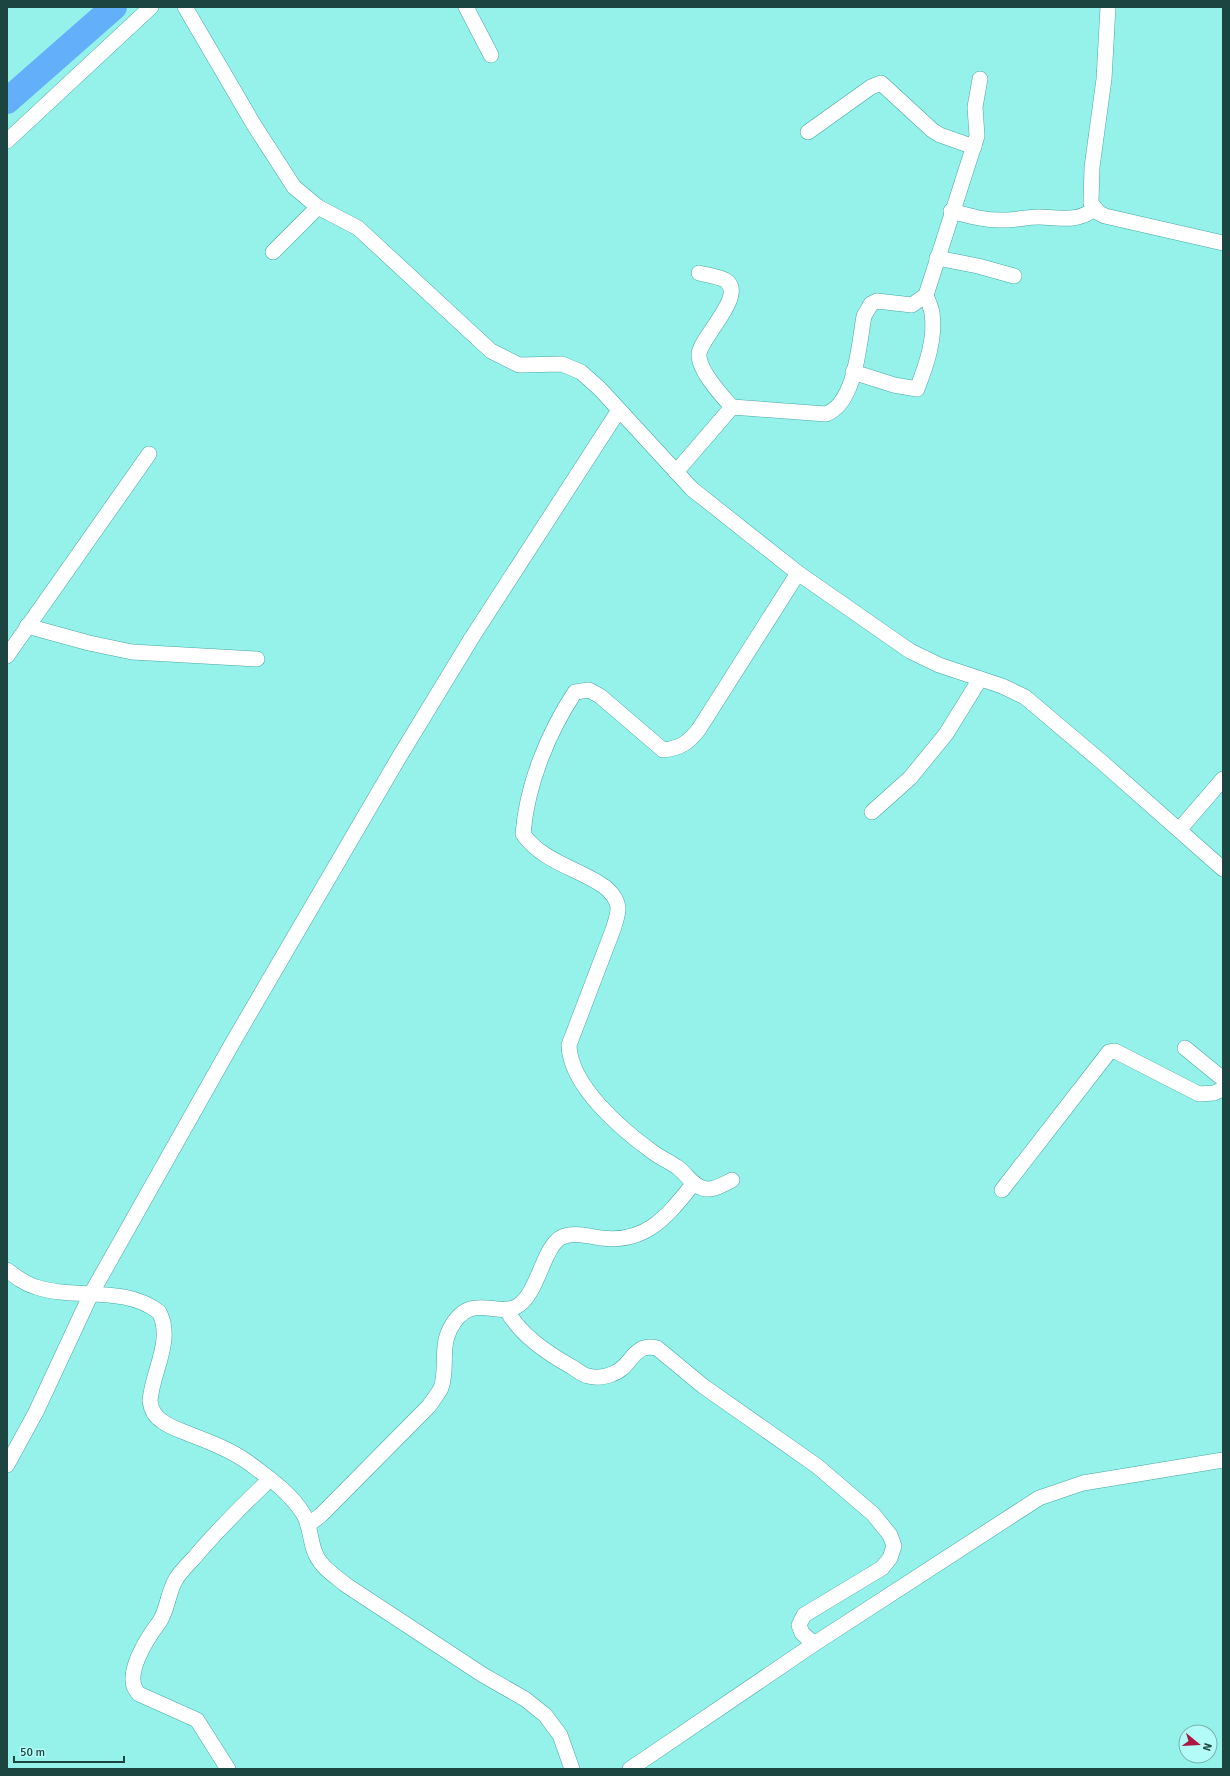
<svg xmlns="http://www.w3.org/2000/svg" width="1230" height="1776" font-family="Signika,sans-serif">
<rect width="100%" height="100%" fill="#94f2eb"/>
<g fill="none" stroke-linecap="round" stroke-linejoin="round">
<polyline stroke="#63affa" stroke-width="26" points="7,101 114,7"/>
<defs>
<g id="minor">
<polyline points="185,7 254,125 294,187 318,207 358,228 491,351 519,365 562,364 581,372 600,389 692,489 798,573 910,651 939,665 1002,686 1025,697 1103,763 1223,869"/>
<polyline points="466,7 491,55"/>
<polyline points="1108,7 1104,79 1092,167 1091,203 1099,213 1105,216 1223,243"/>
<polyline points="808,132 871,87 881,83 932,130 940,135 974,147"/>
<polyline points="7,141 151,7"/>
<path d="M951,211C969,216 987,221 1005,220C1016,220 1027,217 1039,217C1059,217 1077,223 1094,209"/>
<polyline points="273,252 318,207"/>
<polyline points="937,258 978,266 1014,276"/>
<path d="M699,273C707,275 717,276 725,280C748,294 701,336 699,354C698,370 722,396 732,407"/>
<path d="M853,372L894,385L917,389C926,366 936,338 932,313C931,307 928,301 926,295"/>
<path d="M676,472L732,407L826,414C856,403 859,343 864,316L871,304L877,301L912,305L926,295L977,136L975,107L980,79"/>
<polyline points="27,626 89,643 132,652 257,659"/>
<polyline points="7,656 149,454"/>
<polyline points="872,812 910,778 946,734 980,679"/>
<polyline points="1179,830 1223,779"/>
<polyline points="1185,1048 1223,1079"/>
<path d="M732,1180C724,1184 715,1190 706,1189C693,1187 687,1174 677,1167C670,1162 661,1158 654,1153C622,1130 570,1086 569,1045L614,927C615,922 618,915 618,909C618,900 610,890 602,885C576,868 542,861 523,834C527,784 548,733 575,692L589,690L600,696L663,750C681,748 688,743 699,729L798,573"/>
<polyline points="1002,1190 1109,1052 1115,1051 1199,1094 1214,1093 1223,1089"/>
<path d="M7,1270C16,1277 25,1284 36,1287C76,1300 124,1285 159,1312C174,1340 152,1372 150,1401C151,1409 154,1416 162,1421C169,1427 180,1430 189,1434C210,1442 231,1450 249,1463C269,1478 291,1493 304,1515C310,1526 310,1538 314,1550C319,1566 334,1575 346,1585L483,1675L525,1699L545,1715L560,1735L572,1769"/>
<path d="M506,1309C520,1335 547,1353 572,1367C577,1370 583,1375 588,1376C596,1378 605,1377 612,1374C632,1368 632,1342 657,1348L703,1386L817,1466L873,1514L890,1535L894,1546L890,1558L882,1568L804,1615L799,1625L802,1633L814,1644"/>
<polyline points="7,1465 36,1412 91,1294 233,1042 398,759 471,639 619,410"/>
<path d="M308,1525L321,1515L429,1406C433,1400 438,1394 441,1388C448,1369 440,1348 450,1329C471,1289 498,1320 519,1305C538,1292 544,1245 562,1237C574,1232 589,1236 601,1238C647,1244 668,1215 694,1183"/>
<path d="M228,1769L197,1720L139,1694C121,1677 148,1637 160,1621C168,1608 168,1592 176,1579C181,1571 188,1564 194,1558C217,1530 244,1504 270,1479"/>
<polyline points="630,1769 814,1644 1039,1498 1083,1483 1223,1460"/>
</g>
</defs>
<use href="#minor" stroke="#48a8a2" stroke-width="16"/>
<use href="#minor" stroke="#fff" stroke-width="15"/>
</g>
<rect width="1230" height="1776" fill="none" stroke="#1c4441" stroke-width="16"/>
<g transform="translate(1198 1744) rotate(108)"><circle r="19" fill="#b3fbf6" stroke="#77b2ae"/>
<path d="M0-3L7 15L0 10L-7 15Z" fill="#ab1847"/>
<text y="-6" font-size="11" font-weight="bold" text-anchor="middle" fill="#1c4441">N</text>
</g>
<path d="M14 1756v6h110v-6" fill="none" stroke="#1c4441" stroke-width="2"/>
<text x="20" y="1756" font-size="12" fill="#1c4441" stroke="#b3fbf6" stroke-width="3" paint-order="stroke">50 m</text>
</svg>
